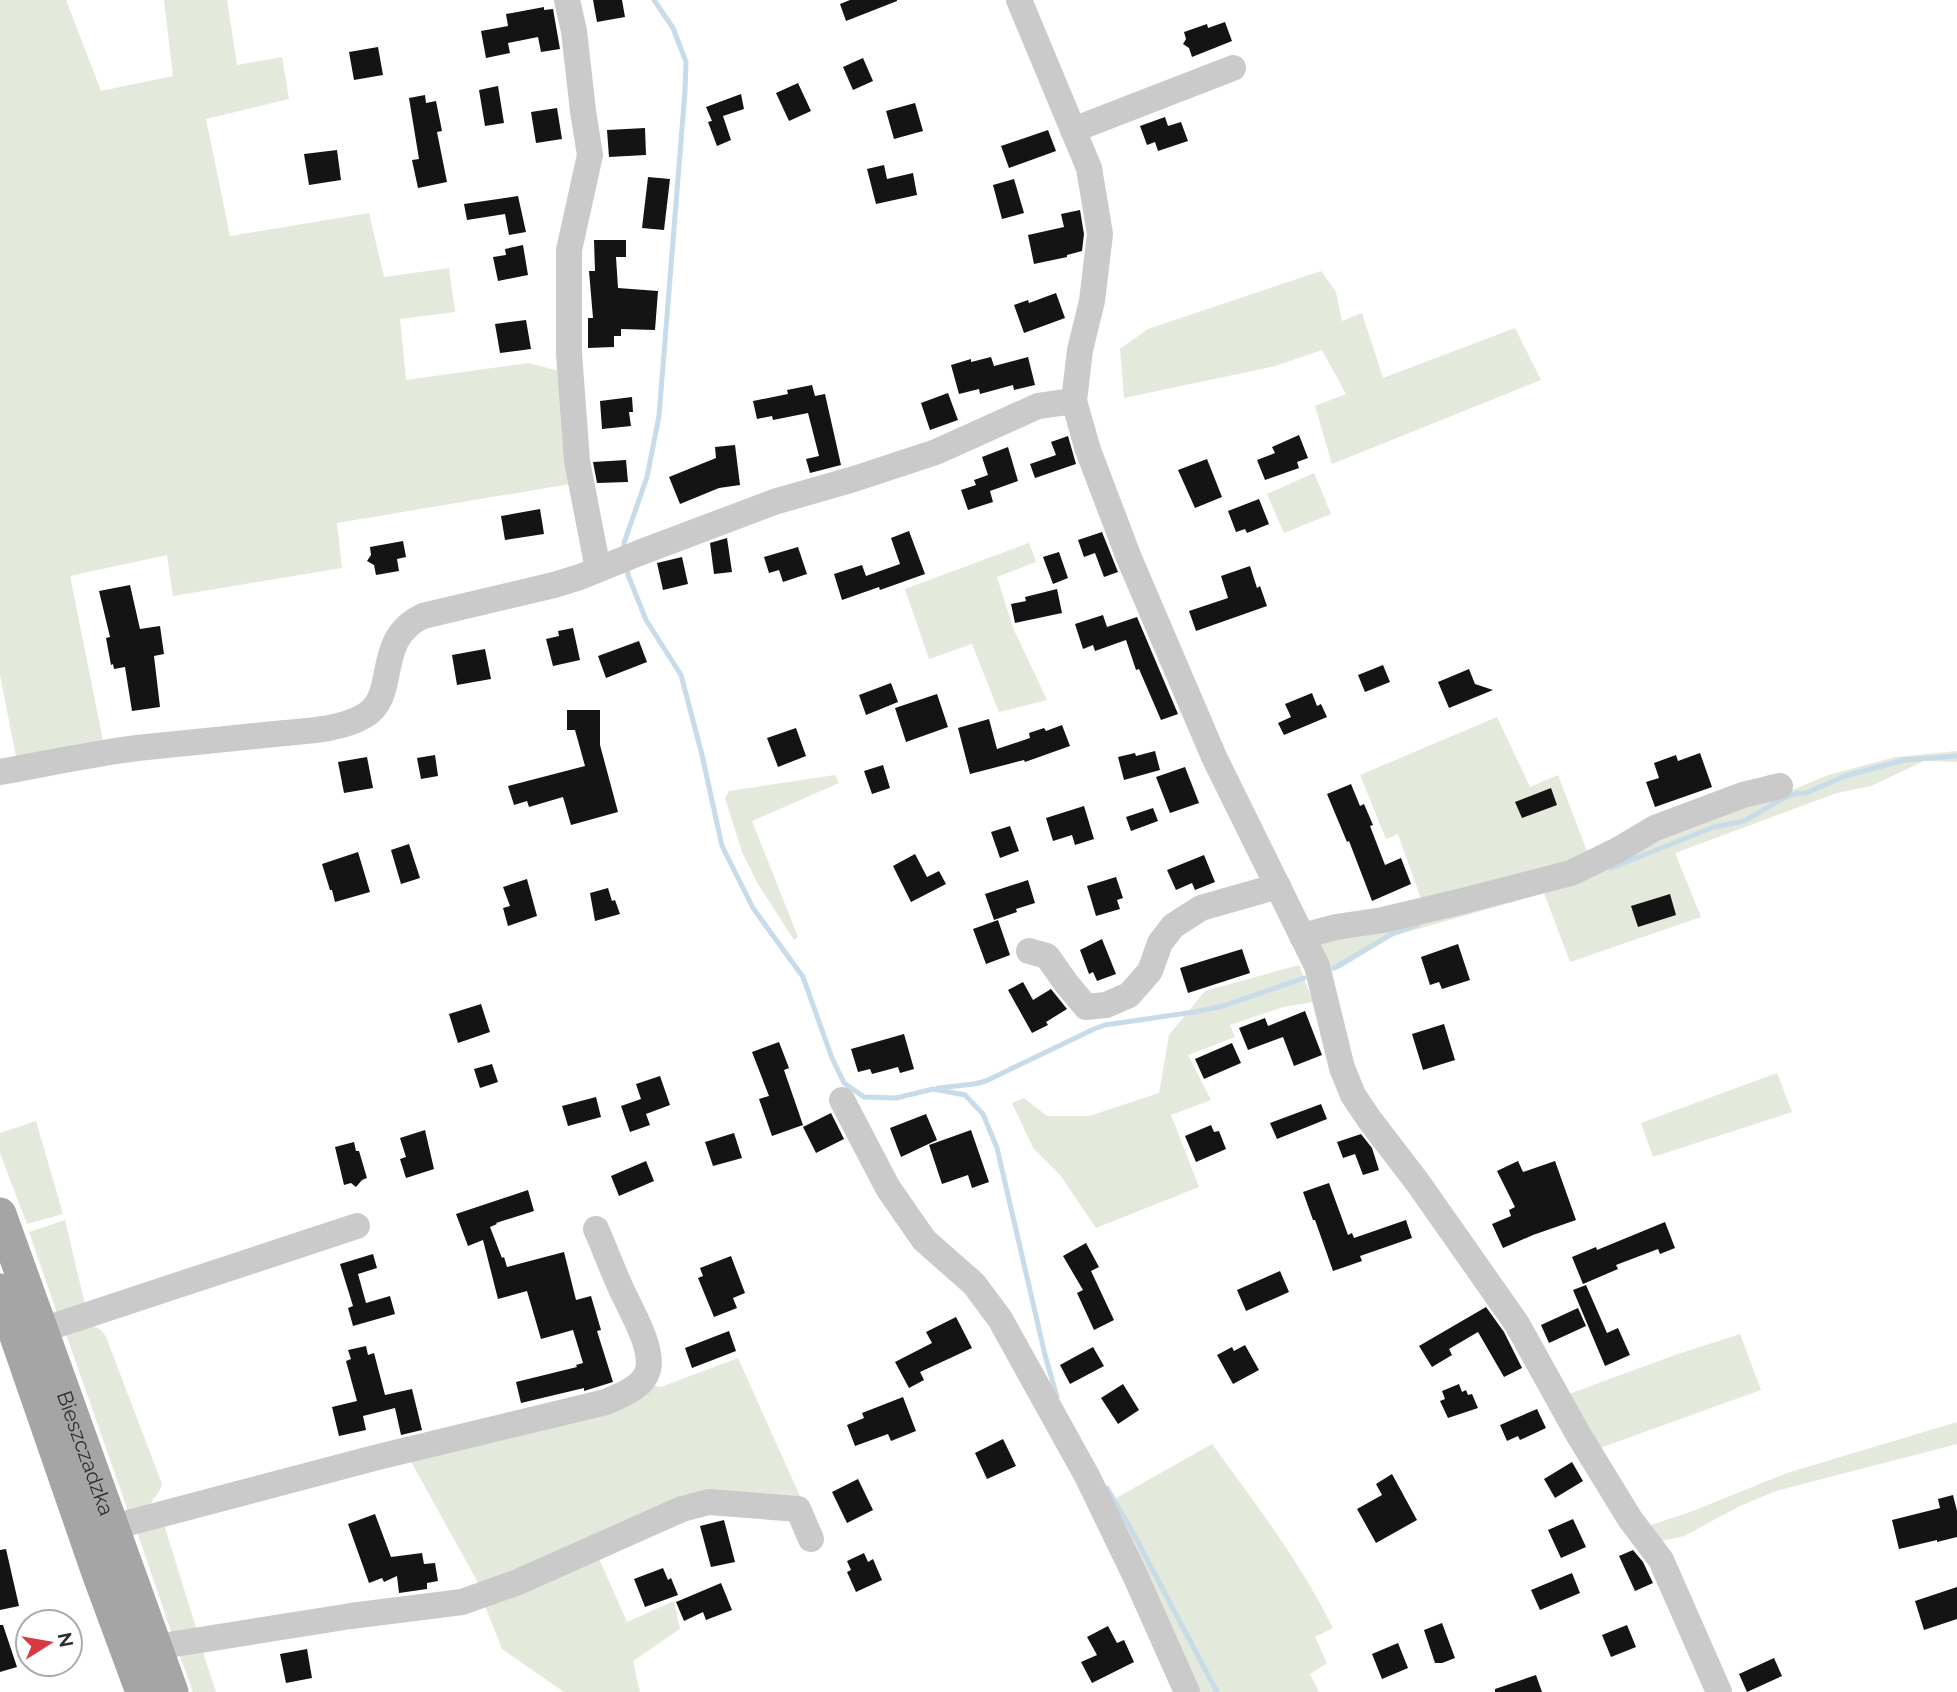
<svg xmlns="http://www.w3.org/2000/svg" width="1957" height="1692" font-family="Raleway,sans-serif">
<rect width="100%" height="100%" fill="#fff"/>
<g fill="#e3e9db">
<polygon points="0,0 66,0 101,91 173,76 164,0 227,0 237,65 282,57 289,99 206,119 230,236 369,213 384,277 449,268 455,312 400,319 406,380 528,363 559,371 576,483 337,523 342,568 173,596 167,555 70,576 104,746 17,762 0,675"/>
<polygon points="1321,271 1336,292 1342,321 1362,313 1383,378 1515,328 1541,380 1332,464 1315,406 1346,394 1322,350 1275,366 1124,398 1120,349 1148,329"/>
<polygon points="1314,473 1331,514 1284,533 1267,494"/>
<polygon points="1029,543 1036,562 997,577 1013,628 1047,700 999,712 972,644 929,659 905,589"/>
<polygon points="1497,717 1530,787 1558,775 1590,859 1422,902 1398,834 1386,839 1360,775"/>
<polygon points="1957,751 1957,762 1924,761 1871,786 1837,793 1675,853 1701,917 1570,962 1544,893 1393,936 1341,968 1328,972 1317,945 1616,855 1783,794 1828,775 1896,757"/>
<polygon points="835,775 839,783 752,821 798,937 794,940 758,884 742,852 725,798 729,791"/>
<polygon points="1299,965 1313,1002 1283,1007 1230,1025 1235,1037 1188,1055 1211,1100 1171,1115 1199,1187 1096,1228 1060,1175 1033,1148 1012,1103 1024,1098 1047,1116 1089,1116 1159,1093 1169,1035 1205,991"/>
<polygon points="1777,1073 1792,1112 1653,1157 1641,1123"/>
<polygon points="36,1121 63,1214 27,1224 0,1153 0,1133"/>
<polygon points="65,1220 87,1313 58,1316 29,1232"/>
<polygon points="92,1325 101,1330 106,1337 162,1484 160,1490 145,1511 129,1514 66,1334"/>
<polygon points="1740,1334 1761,1390 1597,1449 1566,1395 1678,1354"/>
<polygon points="738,1358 804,1505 715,1497 593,1545 627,1622 674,1601 680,1629 633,1661 640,1692 564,1692 502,1649 483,1601 481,1588 409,1458 648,1385 661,1387"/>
<polygon points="1957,1422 1957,1444 1776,1491 1740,1506 1684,1536 1661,1541 1651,1525 1693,1511 1787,1473"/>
<path d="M1212,1444C1255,1503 1301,1563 1333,1628L1315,1637L1327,1663L1310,1674L1319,1692H1195L1110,1506L1118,1497Z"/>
<polygon points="162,1518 198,1634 172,1634 136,1529"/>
<polygon points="200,1643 216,1692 193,1692 178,1651"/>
</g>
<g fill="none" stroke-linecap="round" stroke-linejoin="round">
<g stroke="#c8dbe8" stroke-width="5">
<polyline points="625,551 624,543 647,477 659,416 685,91 686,62 673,28 654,0"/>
<polyline points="627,567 628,575 646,620 681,675 702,755 722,846 753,908 803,977 832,1058 844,1083 864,1097 896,1098 933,1089 965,1095 983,1114 997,1148 1045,1355 1057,1397"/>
<polyline points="1611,868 1714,827 1744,821 1782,799 1794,794 1806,793 1845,776 1904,760 1957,756"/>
<polyline points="1334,968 1392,934 1417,925"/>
<polyline points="938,1088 974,1084 986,1081 1094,1029 1105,1025 1194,1012 1223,1006 1304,978"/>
<polyline points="1107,1488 1131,1529 1217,1692"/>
</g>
</g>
<g fill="#141414">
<polygon points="593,0 622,0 625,17 597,22"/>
<polygon points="850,0 897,0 897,1 846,21 840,4"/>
<polygon points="544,7 544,10 553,9 560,49 541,52 538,37 508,43 510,53 486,58 481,31 508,26 506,14"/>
<polygon points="1225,22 1232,41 1192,57 1189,48 1183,44 1186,39 1184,32 1207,24 1208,28"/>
<polygon points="378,47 383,75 354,80 349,52"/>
<polygon points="863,58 873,81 853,90 843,67"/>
<polygon points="798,83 811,111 789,121 776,93"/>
<polygon points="498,86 504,123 485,126 479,90"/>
<polygon points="741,94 744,109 723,116 731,140 717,146 708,122 715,120 712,121 706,107"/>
<polygon points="425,95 426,103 436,101 442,131 437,132 447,182 418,188 412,160 419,159 409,98"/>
<polygon points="915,103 923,131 894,139 886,111"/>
<polygon points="557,108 562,139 536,143 531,112"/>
<polygon points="1165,117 1168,126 1181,122 1188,141 1158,151 1155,142 1147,145 1140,126"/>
<polygon points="645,128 646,155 609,157 607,130"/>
<polygon points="1048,130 1056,151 1009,168 1001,146"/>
<polygon points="337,150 341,180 309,185 304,154"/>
<polygon points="884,165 887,179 913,173 917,195 876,204 867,169"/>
<polygon points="648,177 670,179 664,230 642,228"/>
<polygon points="1014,179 1024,213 1002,219 993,185"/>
<polygon points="518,196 526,232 509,235 505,214 467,220 464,204"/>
<polygon points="1080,210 1084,234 1082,251 1067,255 1067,257 1034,264 1028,235 1064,227 1061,214"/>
<polygon points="594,240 626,240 626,257 616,257 618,288 658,291 655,330 621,329 621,336 614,336 614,347 588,348 588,318 593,318 589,271 595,271"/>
<polygon points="523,245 528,275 498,281 493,257 506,255 505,249"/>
<polygon points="1056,293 1065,318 1024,333 1014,305 1028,300 1029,303"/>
<polygon points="526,320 531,349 500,353 495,324"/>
<polygon points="991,357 994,366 1028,357 1035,385 1014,390 1013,385 980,394 979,389 959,394 951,365 971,359 971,362"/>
<polygon points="812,385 815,396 825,394 841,465 810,473 806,459 819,456 808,413 773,420 772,416 757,419 753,401 788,394 787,390"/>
<polygon points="948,393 958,420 930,430 921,403"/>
<polygon points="632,397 633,412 629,412 631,426 602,429 600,401"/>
<polygon points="1299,435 1308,458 1297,462 1299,468 1265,480 1257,460 1275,453 1272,447"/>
<polygon points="1068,436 1076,464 1035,478 1030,464 1056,455 1051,442"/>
<polygon points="735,445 740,485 719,488 680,504 669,477 716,458 715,447"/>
<polygon points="1008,447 1018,481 990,491 993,502 968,510 961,490 976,485 974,480 988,475 982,457"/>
<polygon points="1207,459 1222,497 1195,508 1178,470"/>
<polygon points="626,460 628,482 597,483 593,462"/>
<polygon points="1259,499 1269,524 1247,533 1245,529 1236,532 1228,511"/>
<polygon points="540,509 544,534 505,540 501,516"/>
<polygon points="909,531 925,574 880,590 879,587 842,600 834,574 862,565 866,576 900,564 891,538"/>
<polygon points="1102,532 1118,572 1104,577 1095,553 1084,557 1078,540"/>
<polygon points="727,538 732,572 714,574 710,543"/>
<polygon points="403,541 406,557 397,559 399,571 376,575 374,565 367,561 371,555 370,547"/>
<polygon points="798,547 807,574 783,582 779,570 769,573 764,557"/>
<polygon points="1059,552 1068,578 1053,584 1043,557"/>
<polygon points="682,557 688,584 663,590 657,563"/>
<polygon points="1250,566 1257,588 1260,586 1267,606 1196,631 1189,611 1228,598 1221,576"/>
<polygon points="130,585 140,629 160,626 164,654 154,656 160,707 132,711 125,667 114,669 113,664 111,665 106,638 110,637 99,591"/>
<polygon points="1057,589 1062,613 1015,623 1011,604 1026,601 1025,597"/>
<polygon points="1103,615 1107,627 1137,617 1178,714 1161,720 1139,669 1136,670 1126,640 1095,651 1093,645 1083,649 1075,624"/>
<polygon points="573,628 580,660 553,666 546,639 559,636 558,631"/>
<polygon points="639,641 647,662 606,678 598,656"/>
<polygon points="485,649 491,679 457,685 452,655"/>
<polygon points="1383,665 1390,682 1365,692 1358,675"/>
<polygon points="1469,669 1475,684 1493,690 1449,708 1438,682"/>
<polygon points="891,683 898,702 866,715 859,695"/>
<polygon points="1312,693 1317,706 1321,704 1327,717 1284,735 1278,723 1291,717 1285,704"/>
<polygon points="937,694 948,727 906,742 895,708"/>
<polygon points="567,710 600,710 600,745 618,812 571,825 563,797 529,807 527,801 514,805 508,786 585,766 575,730 567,730"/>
<polygon points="989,719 997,749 1030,738 1029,733 1044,728 1046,731 1062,725 1070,746 1025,762 1024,760 970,774 958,728"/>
<polygon points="796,728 806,756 778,767 767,738"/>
<polygon points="1155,751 1160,770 1124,780 1118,757 1135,753 1136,756"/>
<polygon points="1700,753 1712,787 1655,807 1646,782 1659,778 1654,763 1676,755 1678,761"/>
<polygon points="435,755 438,776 421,779 417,758"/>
<polygon points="367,757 373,788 344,793 338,762"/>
<polygon points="883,765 890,788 872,794 864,771"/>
<polygon points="1185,767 1199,803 1170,813 1156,777"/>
<polygon points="1351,784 1360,806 1364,804 1373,825 1370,826 1385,865 1401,858 1411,884 1372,901 1349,841 1347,842 1327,794"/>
<polygon points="1551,788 1557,805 1522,818 1515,802"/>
<polygon points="1084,806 1094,839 1075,845 1072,835 1053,841 1046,818"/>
<polygon points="1153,808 1158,821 1131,831 1126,817"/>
<polygon points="1010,826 1019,851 1000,858 991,832"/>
<polygon points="409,844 420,878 401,884 391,850"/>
<polygon points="358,852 370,892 335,902 332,890 330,890 322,864"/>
<polygon points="915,854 927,877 939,871 946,884 911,902 893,866"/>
<polygon points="1204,855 1215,882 1195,890 1192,883 1176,890 1167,870"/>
<polygon points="1116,877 1123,898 1117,900 1120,909 1096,916 1087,886"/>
<polygon points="527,879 537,916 508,926 503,908 510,906 503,887"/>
<polygon points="1028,880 1035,903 1016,909 1017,912 994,920 985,894"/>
<polygon points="608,888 612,901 615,900 620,914 595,921 590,893"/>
<polygon points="1670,894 1676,915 1638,927 1631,906"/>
<polygon points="998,920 1010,955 986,964 973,929"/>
<polygon points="1102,939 1116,974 1097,981 1093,972 1089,974 1080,950"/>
<polygon points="1458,944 1470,980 1442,989 1439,982 1430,985 1421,957"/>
<polygon points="1242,949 1250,973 1188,993 1180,968"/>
<polygon points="1023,982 1033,1000 1051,989 1067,1009 1046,1022 1048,1025 1032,1033 1008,990"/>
<polygon points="481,1004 490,1032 458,1043 449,1014"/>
<polygon points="1305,1011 1322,1055 1294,1066 1283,1037 1248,1050 1239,1028 1265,1018 1268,1026"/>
<polygon points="1444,1024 1455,1060 1423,1070 1412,1034"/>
<polygon points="904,1034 914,1069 900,1073 898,1067 872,1074 870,1069 858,1072 851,1049"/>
<polygon points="779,1042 789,1068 784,1070 803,1125 772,1136 759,1099 769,1096 752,1052"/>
<polygon points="1232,1043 1241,1063 1204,1079 1195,1059"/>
<polygon points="492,1064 498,1082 480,1088 474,1069"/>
<polygon points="660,1076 670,1105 646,1114 650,1125 630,1132 621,1106 641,1099 636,1084"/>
<polygon points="596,1097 601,1117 568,1126 562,1106"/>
<polygon points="1321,1104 1327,1119 1277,1139 1270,1123"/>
<polygon points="831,1113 844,1139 816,1153 803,1127"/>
<polygon points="926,1114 937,1140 901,1157 890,1128"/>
<polygon points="1211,1125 1214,1132 1219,1131 1226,1149 1196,1162 1185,1136"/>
<polygon points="425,1130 434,1169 406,1178 400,1159 406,1157 400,1138"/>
<polygon points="971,1130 989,1182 972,1188 968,1175 942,1184 929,1145"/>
<polygon points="734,1133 742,1158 713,1166 705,1142"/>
<polygon points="1361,1134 1372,1148 1379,1170 1363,1175 1355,1154 1343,1158 1337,1142"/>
<polygon points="354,1142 356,1151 359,1151 367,1178 362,1180 356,1187 351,1183 344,1185 335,1147"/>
<polygon points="646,1161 654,1181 619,1196 611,1176"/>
<polygon points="1518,1161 1523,1172 1555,1161 1576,1220 1533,1235 1503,1248 1492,1224 1511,1216 1509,1210 1515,1207 1497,1171"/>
<polygon points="1329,1183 1348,1235 1352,1233 1354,1238 1406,1220 1412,1238 1360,1256 1362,1261 1333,1271 1315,1220 1313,1220 1303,1192"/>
<polygon points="528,1190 534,1211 496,1223 497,1224 490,1227 502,1258 504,1257 507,1267 564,1252 576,1300 591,1296 601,1330 597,1331 613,1382 584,1391 584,1388 521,1403 516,1382 577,1367 576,1365 583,1363 573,1330 541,1339 527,1291 498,1299 483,1240 468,1246 456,1214"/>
<polygon points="1665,1222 1675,1248 1660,1254 1658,1249 1616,1265 1618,1269 1583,1284 1572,1257 1596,1247 1597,1250"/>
<polygon points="1086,1243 1099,1267 1091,1271 1114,1320 1094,1330 1077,1293 1083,1290 1063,1256"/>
<polygon points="373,1254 377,1268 358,1274 366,1303 390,1296 395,1314 353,1326 348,1308 353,1306 340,1264"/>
<polygon points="731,1256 745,1293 733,1298 737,1308 714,1317 698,1278 703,1276 700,1268"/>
<polygon points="1280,1271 1289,1292 1246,1311 1237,1290"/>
<polygon points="1586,1285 1607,1333 1618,1328 1630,1355 1605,1366 1573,1290"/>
<polygon points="1486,1307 1504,1332 1522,1368 1504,1377 1478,1332 1449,1349 1452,1355 1432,1367 1419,1346"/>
<polygon points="1578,1308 1586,1326 1549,1343 1541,1325"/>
<polygon points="956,1317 972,1348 920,1372 924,1380 909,1388 895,1362 932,1343 926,1332"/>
<polygon points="729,1331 736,1351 692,1368 685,1348"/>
<polygon points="1245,1345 1259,1370 1233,1384 1217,1355 1232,1347 1234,1351"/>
<polygon points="366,1346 368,1355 374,1353 385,1395 412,1389 422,1430 401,1435 395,1408 363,1416 366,1430 339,1436 332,1407 357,1401 346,1361 351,1359 348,1350"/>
<polygon points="1093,1347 1104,1366 1070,1384 1060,1365"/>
<polygon points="1123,1384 1139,1410 1118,1424 1101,1398"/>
<polygon points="1459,1384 1462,1392 1466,1390 1468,1395 1472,1394 1478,1408 1448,1418 1440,1401 1445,1399 1442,1391"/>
<polygon points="903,1397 916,1431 891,1441 888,1434 855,1446 847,1425 864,1418 862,1413"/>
<polygon points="1537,1409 1546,1428 1520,1440 1518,1436 1507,1441 1500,1425"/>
<polygon points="1003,1439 1016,1466 987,1479 975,1453"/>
<polygon points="1572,1462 1583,1481 1555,1498 1544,1479"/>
<polygon points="1392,1474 1417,1520 1376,1543 1357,1509 1382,1495 1376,1484"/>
<polygon points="858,1479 873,1510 847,1523 832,1492"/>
<polygon points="1953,1495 1957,1511 1957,1537 1937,1542 1937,1540 1899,1549 1892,1520 1940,1508 1938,1499"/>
<polygon points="375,1514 391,1557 422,1553 424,1564 435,1563 438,1581 427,1583 427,1589 399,1593 397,1576 384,1582 382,1578 369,1583 348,1524"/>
<polygon points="1573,1519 1586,1547 1561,1558 1548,1530"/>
<polygon points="724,1520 735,1562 711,1567 700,1526"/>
<polygon points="6,1549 19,1606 0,1610 0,1550"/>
<polygon points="1633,1550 1643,1562 1653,1583 1635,1591 1619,1556"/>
<polygon points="864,1553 868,1562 873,1559 882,1580 856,1592 847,1572 851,1570 847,1561"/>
<polygon points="663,1568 668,1580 671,1578 678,1595 645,1607 634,1579"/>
<polygon points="1572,1573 1580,1593 1540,1610 1531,1590"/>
<polygon points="721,1583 732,1610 706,1620 703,1612 684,1621 676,1602"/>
<polygon points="1957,1587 1957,1619 1924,1630 1915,1601"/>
<polygon points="1442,1623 1455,1658 1442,1663 1435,1663 1424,1630"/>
<polygon points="0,1625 3,1625 17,1667 0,1672"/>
<polygon points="1627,1625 1636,1647 1611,1657 1602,1635"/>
<polygon points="1108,1626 1117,1643 1124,1640 1134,1662 1092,1683 1081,1662 1097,1655 1087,1637"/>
<polygon points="1398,1643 1408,1668 1382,1679 1372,1654"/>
<polygon points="307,1649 312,1678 286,1683 280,1654"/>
<polygon points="1774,1658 1782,1676 1747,1692 1739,1674"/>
<polygon points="1536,1675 1542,1692 1495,1692 1495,1689"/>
</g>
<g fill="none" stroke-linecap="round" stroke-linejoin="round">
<g stroke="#cacaca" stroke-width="26">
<polyline points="567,0 574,31 583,111 590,155 569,250 569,353 577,461 598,569"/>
<polyline points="1019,0 1089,168 1100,234 1092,301 1080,350 1074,401 1088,450 1129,558 1215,759 1317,966 1342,1068 1353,1095 1369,1119 1418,1183 1517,1324 1578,1434 1630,1519 1661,1560 1719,1692"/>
<polyline points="1073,130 1233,68"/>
<path d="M0,772C45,764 91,754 137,748C183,743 229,739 275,734C303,731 338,731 364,716C400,696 372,640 423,616L554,585L580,577L639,553L774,502L854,479L936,452L1038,406L1074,401"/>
<polyline points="1302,936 1336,927 1383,920 1459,902 1571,873 1618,850 1655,828 1743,795 1780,786"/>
<polyline points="1029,951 1047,956 1066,983 1086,1007 1106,1005 1129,995 1150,971 1160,943 1173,926 1201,908 1278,886"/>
<polyline points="842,1100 888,1188 924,1240 974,1284 1000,1319 1087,1476 1134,1573 1187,1692"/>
<polyline points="42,1330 357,1226"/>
<path d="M113,1527L378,1457L606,1402C621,1395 643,1388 648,1370C654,1346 628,1306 619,1284C611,1266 604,1247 596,1229"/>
<polyline points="156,1647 351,1616 462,1602 518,1582 682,1509 709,1502 798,1509 811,1539"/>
</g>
<g stroke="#a5a5a5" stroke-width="33">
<path id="s1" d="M0,1214L172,1692"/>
<polyline points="0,1290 98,1573 142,1692"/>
</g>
</g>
<g text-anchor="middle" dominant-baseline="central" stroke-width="7" stroke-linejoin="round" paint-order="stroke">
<g font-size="21" fill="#2d2d2d" stroke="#fff">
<text stroke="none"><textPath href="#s1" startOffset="254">Bieszczadzka</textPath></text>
</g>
</g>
<g transform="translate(49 1643) rotate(79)"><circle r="33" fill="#ffffff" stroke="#ababab" stroke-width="2"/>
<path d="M0-5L12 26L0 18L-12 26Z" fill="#d83a44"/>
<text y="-10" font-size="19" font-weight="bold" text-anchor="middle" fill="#2d2d2d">N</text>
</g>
</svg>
